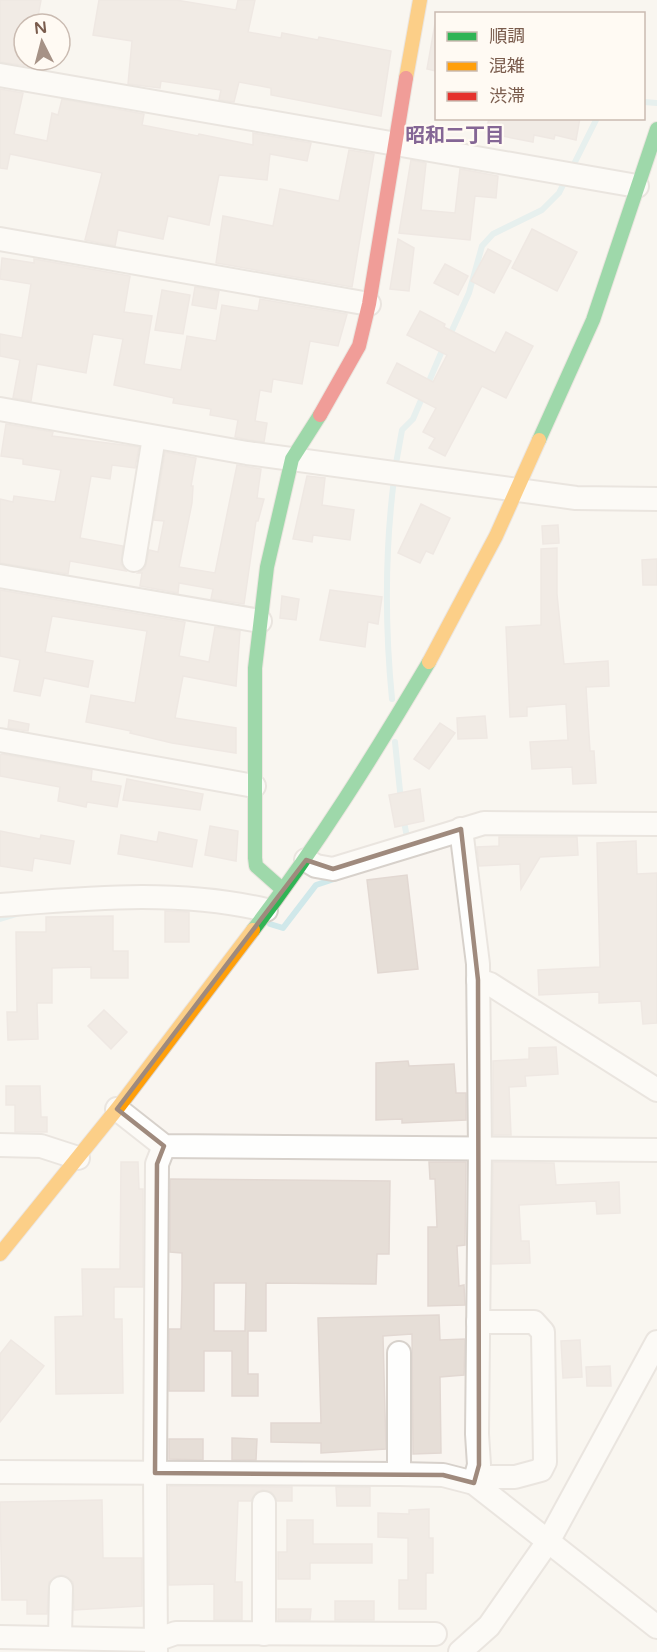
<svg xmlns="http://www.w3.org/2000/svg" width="657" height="1652" font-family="'Varela Round','Noto Sans JP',sans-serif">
<rect width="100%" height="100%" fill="#f9f5f0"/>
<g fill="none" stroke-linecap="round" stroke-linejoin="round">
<g stroke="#d0e8ea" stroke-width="6">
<polyline points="644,102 657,103"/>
<polyline points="571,170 597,118"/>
<polyline points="449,337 469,293 482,246 493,234 542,210 559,193 566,179"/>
<polyline points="395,469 402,430 413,419 444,346"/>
<path d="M392,699C385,627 385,551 394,479"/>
<polyline points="395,742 401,801"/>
<polyline points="403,817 408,842"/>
<polyline points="0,919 20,913"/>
<polyline points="270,924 283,928 316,885 337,878"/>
</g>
</g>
<g fill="#e6ded7" stroke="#e2d8d2" stroke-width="1.5" fill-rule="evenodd">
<polygon points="0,0 41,0 37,22 24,20 24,60 30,60 28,66 0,62"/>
<polygon points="99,0 176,0 236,10 238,0 255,0 248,32 281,38 282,33 318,40 319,37 391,51 381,116 271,95 271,88 239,82 234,102 219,100 221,90 161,81 160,88 128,84 132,41 93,35"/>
<polygon points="436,18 436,71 427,69"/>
<polygon points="0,89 23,93 14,134 47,141 52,113 58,115 62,99 144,114 142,125 198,136 199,134 253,145 253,133 311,143 307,161 270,154 267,180 219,175 209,225 168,216 163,239 118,230 115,246 85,240 102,173 10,154 7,169 0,168"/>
<polygon points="489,118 580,118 576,140 555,135 554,139 534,135 533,142 486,133"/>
<polygon points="349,150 374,154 352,287 216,263 223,216 273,226 280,189 339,201"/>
<polygon points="411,160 426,163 421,210 455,213 460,169 498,176 496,198 475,196 470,240 399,233"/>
<polygon points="532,229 577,252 557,291 512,268"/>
<polygon points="398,239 414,248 409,291 390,289"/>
<polygon points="488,249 511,261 494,293 471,281"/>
<polygon points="2,258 34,263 34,259 130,276 124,312 152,316 144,364 181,370 187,336 216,341 222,305 258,311 260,299 347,314 338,346 310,341 302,384 273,379 271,392 260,390 255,421 267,423 264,442 249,440 235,437 238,420 210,415 211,409 173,403 174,398 114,385 123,339 93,334 86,373 37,364 31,401 13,398 20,360 0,356 0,334 22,338 31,284 0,279"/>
<polygon points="445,264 468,276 458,295 434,283"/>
<polygon points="195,287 219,291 216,309 192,305"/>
<polygon points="162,290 190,295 183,334 155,330"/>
<polygon points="420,311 445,324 444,327 495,353 506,332 533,346 506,398 482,386 445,456 429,448 435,438 423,432 436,408 387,383 397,363 433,382 447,355 407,335"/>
<polygon points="6,424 53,432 52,436 139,447 135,468 112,465 110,479 91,476 80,538 123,546 121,564 126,571 70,561 68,574 0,563 0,499 13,502 14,496 55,502 61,470 23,464 23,459 1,456"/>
<polygon points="165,452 196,458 191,486 193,486 192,503 179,567 215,573 237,465 261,469 257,498 264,499 258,521 256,521 244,604 211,599 213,589 179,583 178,593 140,586 142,573 138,573 145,568 149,550 158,552 164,521 154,520"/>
<polygon points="307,476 325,478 322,505 354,510 350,540 313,535 312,542 293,539"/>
<polygon points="421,504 450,518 433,554 426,551 420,563 398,553"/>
<polygon points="558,525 559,543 543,544 542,526"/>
<polygon points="557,548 557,594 564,664 608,661 609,686 586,687 590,751 594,751 596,783 573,784 572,767 532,769 530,742 568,740 566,704 527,707 527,716 510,717 506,627 541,625 541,549"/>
<polygon points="657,559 657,585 643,585 642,560"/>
<polygon points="0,590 185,622 179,656 209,662 215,627 240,631 236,686 183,676 175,718 236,728 236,753 172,743 130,733 131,731 86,722 91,695 135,703 147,631 52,616 45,652 93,661 88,687 44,678 40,696 14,691 20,660 0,656"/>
<polygon points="330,590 382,597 378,624 368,622 365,647 320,640"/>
<polygon points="282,596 299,599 296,620 280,618"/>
<polygon points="485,716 487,738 458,739 457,718"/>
<polygon points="9,720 29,724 28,731 8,728"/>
<polygon points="440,723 455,733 429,769 414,759"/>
<polygon points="2,754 92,770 91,781 121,786 117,807 87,802 86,807 58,801 60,787 0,776 0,755"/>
<polygon points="127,779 203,794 200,810 123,800"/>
<polygon points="420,789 424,821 395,827 389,795"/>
<polygon points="210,826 238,831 236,861 205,855"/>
<polygon points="0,831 40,839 41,835 74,841 70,864 34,858 32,871 0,866"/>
<polygon points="159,832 197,840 192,867 118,854 121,835 157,842"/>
<polygon points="499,837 577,837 578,855 540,857 521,889 520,864 479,866 477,847 499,846"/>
<polygon points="636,841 637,874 657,873 657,1023 643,1024 641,1001 599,1003 599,992 539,995 538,970 600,967 597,843"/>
<polygon points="407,875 418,969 378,973 367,880"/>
<polygon points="165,911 189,912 189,942 165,942"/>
<polygon points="113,916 113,951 128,951 128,978 91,978 91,967 52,968 52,1003 37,1003 38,1039 8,1040 7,1012 17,1012 16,932 46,932 46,917"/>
<polygon points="104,1010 127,1032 111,1049 88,1026"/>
<polygon points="556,1047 558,1074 525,1076 526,1086 509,1087 511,1135 493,1135 493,1061 529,1059 529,1048"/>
<polygon points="408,1061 409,1066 454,1064 456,1093 466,1093 466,1120 402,1123 402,1119 376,1120 376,1063"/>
<polygon points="6,1086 40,1086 41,1117 47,1117 47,1132 15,1132 15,1105 6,1105"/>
<polygon points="121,1162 138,1162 139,1189 143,1189 143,1287 114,1287 114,1319 122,1319 123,1393 56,1394 55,1317 83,1316 82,1269 120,1269"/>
<polygon points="429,1162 466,1162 465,1245 457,1246 459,1286 464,1285 465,1305 428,1306 428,1227 437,1227 435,1179 430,1179"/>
<polygon points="493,1162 554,1163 556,1185 619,1182 620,1213 597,1214 596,1201 519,1205 521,1241 529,1241 530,1263 492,1264"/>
<path d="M170,1179L390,1181L389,1254H377L376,1284L266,1283V1331H248V1374H258V1396H232V1351H204V1391H169V1329H181L182,1288V1253L170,1252ZM214,1283H246L245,1331H214Z"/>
<polygon points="439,1315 440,1340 465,1339 464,1375 440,1377 441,1453 413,1454 412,1334 383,1336 386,1449 321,1453 321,1443 271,1442 271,1423 321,1423 318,1318"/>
<polygon points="11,1340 44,1366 0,1422 0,1354"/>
<polygon points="580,1340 582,1377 563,1378 561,1341"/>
<polygon points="610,1366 611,1386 587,1386 586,1367"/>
<polygon points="232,1438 257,1439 256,1460 232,1460"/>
<polygon points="169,1439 203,1439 203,1460 169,1459"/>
<polygon points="169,1486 292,1487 292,1501 277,1501 271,1492 263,1490 257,1492 251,1501 238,1501 235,1582 242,1582 242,1620 214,1620 214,1584 169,1585"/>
<polygon points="336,1487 370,1487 370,1506 337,1506"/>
<polygon points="102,1500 103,1558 142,1558 142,1606 74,1610 73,1582 62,1575 49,1582 47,1614 27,1614 27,1600 2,1600 0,1502"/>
<polygon points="429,1509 429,1538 433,1538 433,1573 426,1573 426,1609 399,1609 399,1580 408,1580 408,1538 378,1537 378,1513 409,1514 409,1510"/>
<polygon points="287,1520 313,1520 313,1544 372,1544 372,1563 310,1563 310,1579 278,1579 278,1552 287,1552"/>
<rect x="335" y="1601" width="39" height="19"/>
<polygon points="278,1609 311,1609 310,1620 278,1620"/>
</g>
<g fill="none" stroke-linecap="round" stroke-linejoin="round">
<defs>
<g id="street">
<polyline points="0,75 637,186"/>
<polyline points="0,239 369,304"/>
<polyline points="0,409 247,453 576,498 657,499"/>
<polyline points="134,560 154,437"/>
<polyline points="0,576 260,621"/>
<polyline points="0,740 254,786"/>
<polyline points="461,829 478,964 480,1148 477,1434 479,1465 474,1483"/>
<polyline points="306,860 316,866 333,869 484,823 657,824"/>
<path d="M0,905C89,898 178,889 266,910"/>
<polyline points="478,980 490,984 657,1090"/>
<polyline points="117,1109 164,1146 657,1150"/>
<polyline points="0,1145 41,1146 78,1158"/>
<polyline points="399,1353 399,1474"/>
<polyline points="0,1472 399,1474 443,1475 474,1483 657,1627"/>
<polyline points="477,1477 515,1477 541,1470 545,1462 543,1332 534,1322 478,1322"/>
<polyline points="264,1503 264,1634"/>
<polyline points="0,1637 156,1640 176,1633 435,1634"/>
<polyline points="60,1638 61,1588"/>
<polyline points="156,1652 155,1473 157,1164 164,1146"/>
<polyline points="460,1652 489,1626 549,1540 657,1342"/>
</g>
<g id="fast">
<polyline points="539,440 593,320 657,129"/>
<polyline points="282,889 256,866 255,858 255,668 267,567 292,459 320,415"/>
<path d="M253,930C318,845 374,755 429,662"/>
</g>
<g id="slow">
<polyline points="406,78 420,0"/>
<polyline points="429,662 496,536 539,440"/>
<polyline points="0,1254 117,1109 253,930"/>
</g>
<polyline id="jam" points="320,415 359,346 369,304 406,78"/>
</defs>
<use href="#street" stroke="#d7d1cb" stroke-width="26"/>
<use href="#fast" stroke="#d9d2cb" stroke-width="16"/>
<use href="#slow" stroke="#d9d2cb" stroke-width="16"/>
<use href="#jam" stroke="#d9d2cb" stroke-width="16"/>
<use href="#street" stroke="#fefefd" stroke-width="22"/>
<use href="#fast" stroke="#30b455" stroke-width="14"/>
<use href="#slow" stroke="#ff9f0a" stroke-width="14"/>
<use href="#jam" stroke="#e5322d" stroke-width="14"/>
</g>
<path d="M0 0H657V1652H0ZM461,829L478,980L479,1465L474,1483L443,1475L155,1473L157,1164L164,1146L117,1109L306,860L333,869Z" fill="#f9f5f0" fill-opacity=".55" fill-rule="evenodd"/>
<path fill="none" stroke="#9f8a7d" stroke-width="4.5" stroke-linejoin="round" d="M461,829L478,980L479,1465L474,1483L443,1475L155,1473L157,1164L164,1146L117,1109L306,860L333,869Z"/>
<g text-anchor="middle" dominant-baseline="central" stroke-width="4.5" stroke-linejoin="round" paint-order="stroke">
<g font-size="20" font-weight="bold" fill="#846695" stroke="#fffaf3">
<text x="455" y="136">昭和二丁目</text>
</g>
</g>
<rect x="435" y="12" width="210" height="108" fill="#fffaf3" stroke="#cabbb1" stroke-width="1.5"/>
<rect x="447" y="32" width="30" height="9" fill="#30b455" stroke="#cabbb1" stroke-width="1.5"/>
<text x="489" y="42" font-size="18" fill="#7a5c4d">順調</text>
<rect x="447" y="62" width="30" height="9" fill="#ff9f0a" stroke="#cabbb1" stroke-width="1.5"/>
<text x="489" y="72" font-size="18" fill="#7a5c4d">混雑</text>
<rect x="447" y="92" width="30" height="9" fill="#e5322d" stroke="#cabbb1" stroke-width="1.5"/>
<text x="489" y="102" font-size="18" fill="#7a5c4d">渋滞</text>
<g transform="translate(42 42) rotate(354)"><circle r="28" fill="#fffaf3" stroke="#cabbb1" stroke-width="1.5"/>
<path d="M0-4.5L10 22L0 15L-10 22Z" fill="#a69286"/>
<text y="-9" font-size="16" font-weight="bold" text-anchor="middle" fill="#7a5c4d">N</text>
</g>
</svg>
